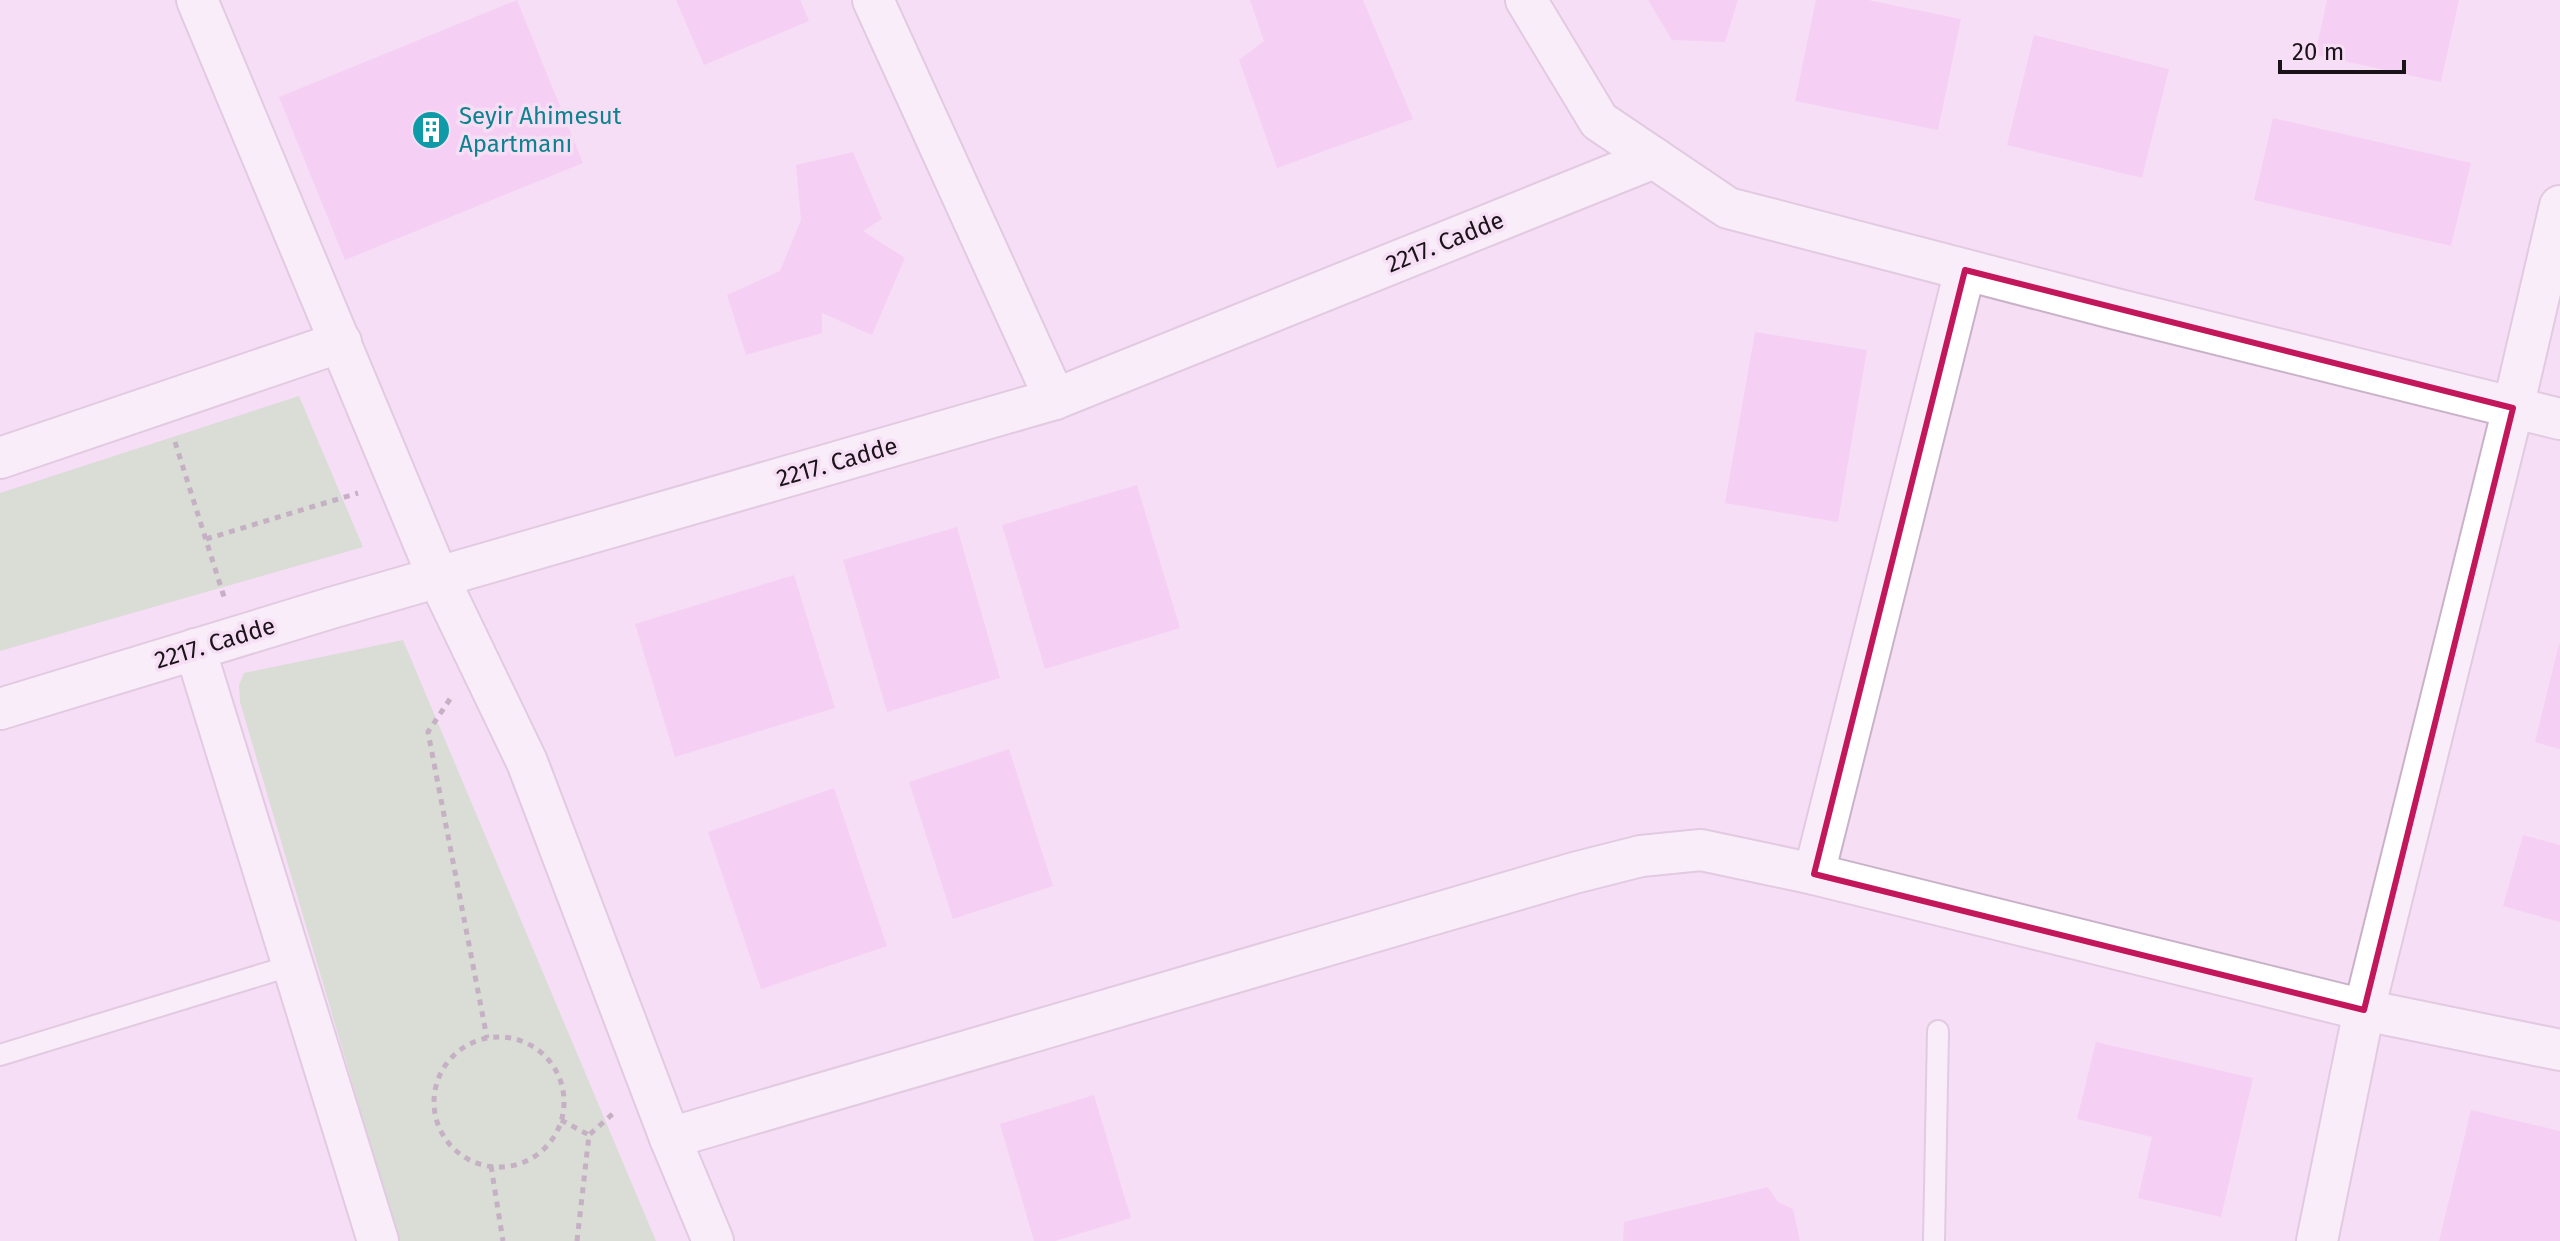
<svg xmlns="http://www.w3.org/2000/svg" width="2560" height="1241" font-family="'Fira Sans',sans-serif">
<rect width="100%" height="100%" fill="#f6def5"/>
<g fill="#b7dbaf">
<polygon points="299,396 363,547 0,651 0,493"/>
<polygon points="403,640 656,1241 399,1241 240,702 239,685 244,673"/>
</g>
<g fill="#f3bef1">
<polygon points="517,0 583,163 345,260 279,97"/>
<polygon points="676,0 800,0 809,21 704,65"/>
<polygon points="1250,0 1363,0 1413,119 1277,168 1239,60 1264,41"/>
<polygon points="1648,0 1738,0 1725,42 1672,40"/>
<polygon points="1816,0 1868,0 1961,19 1938,130 1795,101"/>
<polygon points="2327,0 2459,0 2441,82 2315,55"/>
<polygon points="2034,35 2169,69 2142,178 2007,145"/>
<polygon points="2273,118 2471,163 2451,246 2254,200"/>
<polygon points="853,152 882,219 863,231 905,258 872,335 822,313 822,333 746,355 727,295 780,271 801,220 796,165"/>
<polygon points="1755,332 1867,350 1838,522 1725,503"/>
<polygon points="1137,485 1180,628 1045,669 1002,525"/>
<polygon points="957,527 1000,678 887,712 843,560"/>
<polygon points="794,575 835,708 675,757 635,624"/>
<polygon points="2559,644 2560,644 2560,749 2535,742"/>
<polygon points="1009,749 1053,886 953,919 909,782"/>
<polygon points="834,788 887,946 761,989 708,832"/>
<polygon points="2523,835 2560,845 2560,922 2503,906"/>
<polygon points="2096,1042 2253,1078 2221,1217 2138,1198 2152,1137 2077,1119"/>
<polygon points="1094,1095 1131,1218 1055,1241 1034,1241 1000,1124"/>
<polygon points="2471,1110 2560,1131 2560,1241 2439,1241"/>
<polygon points="1768,1187 1778,1202 1793,1209 1800,1241 1623,1241 1624,1222"/>
</g>
<g fill="none" stroke-linecap="round" stroke-linejoin="round">
<defs>
<g id="lane">
<polyline points="0,1055 293,965"/>
<polyline points="1934,1241 1938,1031"/>
</g>
<g id="street">
<polyline points="197,0 438,577 527,762 670,1138 713,1241"/>
<polyline points="873,0 1055,399"/>
<polyline points="1526,0 1599,121 1728,208 2116,309 2560,419"/>
<polyline points="0,458 341,342"/>
<polyline points="195,649 378,1241"/>
<polyline points="0,709 331,608 1055,399 1654,158"/>
<polyline points="1814,874 1965,270"/>
<polyline points="670,1138 1574,873 1641,856 1701,850 1814,874 2364,1010 2560,1050"/>
<polyline points="2317,1241 2364,1010 2513,408 2560,206"/>
</g>
</defs>
<use href="#lane" stroke="#c9b2c8" stroke-width="24"/>
<use href="#street" stroke="#c9b2c8" stroke-width="44"/>
<g stroke="#897988" stroke-width="5" stroke-dasharray="6 6" stroke-linecap="butt">
<polyline points="175,442 225,600"/>
<polyline points="206,539 358,493"/>
<polyline points="450,699 428,732 487,1038"/>
<circle cx="499" cy="1102" r="65"/>
<polyline points="561,1120 589,1135"/>
<polyline points="491,1166 503,1241"/>
<polyline points="577,1241 589,1135 616,1111"/>
</g>
<use href="#lane" stroke="#fff" stroke-width="20"/>
<use href="#street" stroke="#fff" stroke-width="40"/>
</g>
<path d="M0 0H2560V1241H0ZM1965,270L2513,408L2364,1010L1814,874Z" fill="#f6def5" fill-opacity=".55" fill-rule="evenodd"/>
<path fill="none" stroke="#c2185b" stroke-width="6" stroke-linejoin="round" d="M1965,270L2513,408L2364,1010L1814,874Z"/>
<defs>
<symbol id="building-disc" viewBox="-11 -11 22 22"><circle r="9.5" fill="#0f9aa8" stroke="#f6def5"/><path d="M-4-6H4V6H1V3H-1V6H-4ZM-2.5-4.3h1.7v1.8h-1.7ZM.8-4.3h1.7v1.8H.8ZM-2.5-1h1.7V.8h-1.7ZM.8-1h1.7V.8H.8Z" fill="#fff"/></symbol>
</defs>
<g fill-rule="evenodd">
<use href="#building-disc" x="409" y="108" width="44" height="44"/>
</g>
<g text-anchor="middle" dominant-baseline="central" stroke-width="7" stroke-linejoin="round" paint-order="stroke">
<g font-size="24" fill="#0d838f" stroke="#f6def5" text-anchor="start">
<text x="459" y="116">Seyir Ahimesut<tspan x="459" dy="28">Apartmanı</tspan></text>
</g>
<g font-size="24" fill="#1b131a" stroke="#f6def5">
<text transform="translate(1445 242) rotate(-22)">2217. Cadde</text>
<text transform="translate(837 462) rotate(-16)">2217. Cadde</text>
<text transform="translate(215 643) rotate(-17)">2217. Cadde</text>
</g>
</g>
<path d="M2280 60v12h124v-12" fill="none" stroke="#1b131a" stroke-width="4"/>
<text x="2292" y="60" font-size="24" fill="#1b131a" stroke="#f6def5" stroke-width="6" paint-order="stroke">20 m</text>
</svg>
